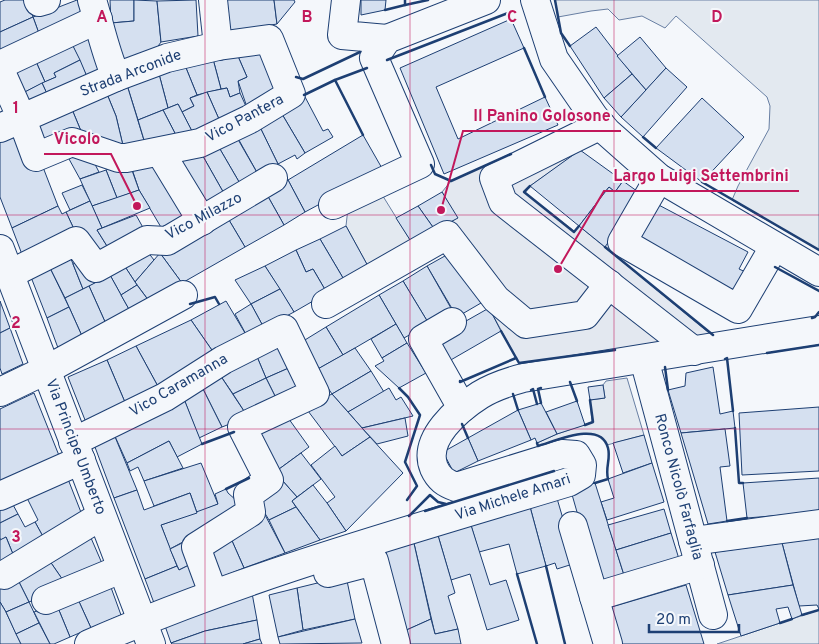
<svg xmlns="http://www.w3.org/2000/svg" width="819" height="644" font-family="Overpass,sans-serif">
<rect width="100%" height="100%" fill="#f4f7fb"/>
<g fill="#e3e9f0" stroke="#687fa3">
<polygon points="555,0 819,0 819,250 732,200 738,186 769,129 770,106 767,97 676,16 665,28 642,16 619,20 608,9 591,11 558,17"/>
<polygon points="381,193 412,243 369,268 346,226 348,208"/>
<path d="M627,378L644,435L607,445C597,421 556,441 538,446L537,443L557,434L592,422L590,400L605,398L603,385L606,381Z"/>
<polygon points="819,610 819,644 717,644"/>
</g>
<polygon fill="#e3e8f0" stroke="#687fa3" points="561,132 607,132 530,186 525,193 574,231 579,226 725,346 523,378 519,363 489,308 451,222 457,218 442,192 451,181"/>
<g fill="#d5e0f0" stroke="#1d3f73">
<polygon points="5,0 27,0 33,17 0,32 0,2"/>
<polygon points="77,0 79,0 87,20 41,39 33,17"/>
<polygon points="110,0 134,0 134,21 111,23"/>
<polygon points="134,0 157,1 161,42 151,56 119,65 111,23 134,21"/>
<polygon points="196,0 198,36 161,42 157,1"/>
<polygon points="225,0 274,0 277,24 229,32"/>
<polygon points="274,0 294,0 295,2 277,24"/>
<polygon points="361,0 386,0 385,10 361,15"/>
<polygon points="33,17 41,39 0,56 0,32"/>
<polygon points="511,19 524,48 436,87 458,139 545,97 558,125 444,174 400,68"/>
<polygon points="596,27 632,74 604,98 570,46"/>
<polygon points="89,30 106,71 88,79 70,40"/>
<polygon points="640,37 666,68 646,90 617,56"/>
<polygon points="70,40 80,60 54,73 56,77 45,82 34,57"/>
<polygon points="261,50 279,96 249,113 238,81 247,77 237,54"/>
<polygon points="237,54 247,77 238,81 240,93 230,97 227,88 221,89 213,59"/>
<polygon points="34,57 45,82 19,95 6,72"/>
<polygon points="213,59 221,89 197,95 184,63"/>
<polygon points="80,60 88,79 49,98 42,83 56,77 54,73"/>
<polygon points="184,63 197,95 190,98 194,106 182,112 178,104 168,108 159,74"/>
<polygon points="666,68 687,87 643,137 621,117"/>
<polygon points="159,74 168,108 138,120 127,85"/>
<polygon points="632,74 646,90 621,117 604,98"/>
<polygon points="42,83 49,98 26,109 19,95"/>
<polygon points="127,85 147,150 125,154 116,116 107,94"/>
<polygon points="227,88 230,97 240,93 249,113 222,126 207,92"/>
<polygon points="207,92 222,126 195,137 182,112 194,106 190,98"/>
<polygon points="107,94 116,116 125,154 81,131 71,107"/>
<polygon points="304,95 323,131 328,129 333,137 305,153 279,109"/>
<polygon points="702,98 744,137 702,182 656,148"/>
<polygon points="178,104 195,137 179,141 163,110"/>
<polygon points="71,107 81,131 39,149 29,125"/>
<polygon points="279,109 305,153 297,159 295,155 278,164 257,121"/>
<polygon points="163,110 179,141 147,150 138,120"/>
<polygon points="257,121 278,164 259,176 235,133"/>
<polygon points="21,129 41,162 58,206 12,228 0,197 0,138"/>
<polygon points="363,135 383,170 305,212 288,180"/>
<polygon points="236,136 259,176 242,187 217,144"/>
<polygon points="217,144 242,187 226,197 200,151"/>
<polygon points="87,149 99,172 80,179 69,159"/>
<polygon points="580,150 623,181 615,192 609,187 579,226 530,186"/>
<polygon points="200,151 226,197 204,211 173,160"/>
<polygon points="157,161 191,218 165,234 139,190 132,169"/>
<polygon points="129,162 139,190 117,198 106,170"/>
<polygon points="106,170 117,198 92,206 80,179"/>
<polygon points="288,180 305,212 284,225 266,193"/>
<polygon points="623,181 641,194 605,247 579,226 609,187 615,192"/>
<polygon points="82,185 90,201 70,210 62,193"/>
<polygon points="139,190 150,208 102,228 92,206"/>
<polygon points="442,192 458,218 435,230 418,206"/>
<polygon points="266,193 284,225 245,247 226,215"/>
<polygon points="90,201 102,228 97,230 112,254 95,263 73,227 66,212"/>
<polygon points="653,202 748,252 739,269 750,274 740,294 634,238"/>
<polygon points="58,206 62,214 66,212 73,227 23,257 12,228"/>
<polygon points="418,206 435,230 412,243 396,218"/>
<polygon points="136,215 146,233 112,254 97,230"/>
<polygon points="226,215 245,247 182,283 160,253"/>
<polygon points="346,226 369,268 346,283 320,239"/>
<polygon points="320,239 346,283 327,293 313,269 306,272 296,250"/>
<polygon points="144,247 154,260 135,282 120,259"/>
<polygon points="296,250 306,272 313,269 327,293 294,312 265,266"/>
<polygon points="452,252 481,303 457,317 427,266"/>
<polygon points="160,253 182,283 149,301 135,282"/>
<polygon points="69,254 83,289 65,298 48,264"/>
<polygon points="85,259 100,281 83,289 73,264"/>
<polygon points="120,259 137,285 121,295 110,275"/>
<polygon points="48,264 69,307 47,318 29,272"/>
<polygon points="265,266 280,289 251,304 235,280"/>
<polygon points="427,266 452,310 429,324 403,281"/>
<polygon points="110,275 130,311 106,324 89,286"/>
<polygon points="403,281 429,324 404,338 379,295"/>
<polygon points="137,285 149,301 130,311 121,295"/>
<polygon points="89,286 106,324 82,336 65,298"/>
<polygon points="280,289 294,312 264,328 251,304"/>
<polygon points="379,295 396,324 343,355 326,327"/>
<polygon points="0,301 10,328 0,333"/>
<polygon points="226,301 248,338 216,356 191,320"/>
<polygon points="251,304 264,328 248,338 235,314"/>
<polygon points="69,307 82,336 58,348 47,318"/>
<polygon points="489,308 501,331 449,361 436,338"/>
<polygon points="191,320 216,356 161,392 136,346"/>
<polygon points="396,324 407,343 382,358 371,339"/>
<polygon points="326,327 343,355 316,370 300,343"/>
<polygon points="10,328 23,364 2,374 0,368 0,333"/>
<polygon points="280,341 291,367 266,378 255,352"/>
<polygon points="407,343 426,373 399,388 375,366 384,361 382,358"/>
<polygon points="136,346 161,392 127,407 107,360"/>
<polygon points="355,348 371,371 332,394 316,370"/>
<polygon points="255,352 266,378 233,394 218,372"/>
<polygon points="107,360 127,407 87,425 68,377"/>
<polygon points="291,367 303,394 279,404 266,378"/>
<polygon points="713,367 720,414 733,411 735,428 681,433 668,390 685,386 686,373"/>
<polygon points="371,371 384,392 348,412 332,394"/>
<polygon points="218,372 248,417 222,427 200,383"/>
<polygon points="266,378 279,404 248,417 233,394"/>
<polygon points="200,383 222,427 199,438 182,394"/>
<polygon points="603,385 605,398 590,400 588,387"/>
<polygon points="389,388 396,400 401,397 413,416 362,428 348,412"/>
<polygon points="34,393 62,463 0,489 0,409"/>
<polygon points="182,394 202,444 177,457 169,441 127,463 113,432"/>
<polygon points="332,394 370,437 342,456 305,407"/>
<polygon points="577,401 585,425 557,434 546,412"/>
<polygon points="541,403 557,434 537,443 535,438 531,440 518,410"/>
<polygon points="819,407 819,471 742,475 739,413"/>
<polygon points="518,410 531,440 478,461 468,438"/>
<polygon points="286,415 309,447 275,472 251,432"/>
<polygon points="405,418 408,436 377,444 362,428"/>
<polygon points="725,429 730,466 720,467 727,521 708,524 681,433"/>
<polygon points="113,432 137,490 114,498 92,439"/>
<polygon points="644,435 652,463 623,473 613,443"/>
<polygon points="370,437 403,473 346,531 327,503 335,497 311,465 335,446 342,456"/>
<polygon points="468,438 478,461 454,473 443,452"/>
<polygon points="169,441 183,468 144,481 138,467 130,471 127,463"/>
<polygon points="301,453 321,479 297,497 275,472"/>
<polygon points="201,463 218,504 197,513 190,493 154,506 144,481"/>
<polygon points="652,463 664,502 607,520 601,502 614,498 608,479"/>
<polygon points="66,474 84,520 46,542 35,522 38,520 23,490"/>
<polygon points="819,478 819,512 747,518 743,483"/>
<polygon points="281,479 297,497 292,501 296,507 269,520 255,497"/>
<polygon points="595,483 624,575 597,582 571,491"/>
<polygon points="313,485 327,503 346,531 320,540 292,501"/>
<polygon points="226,489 228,493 245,508 170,549 161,525 218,504 215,494"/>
<polygon points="137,490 144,510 190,493 197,513 161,525 177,566 145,579 114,498"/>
<polygon points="556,495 576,563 557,569 555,563 546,566 529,503"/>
<polygon points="11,501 18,514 0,523 0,505"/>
<polygon points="529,503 546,566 517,574 509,544 479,552 470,522"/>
<polygon points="296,507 320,540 285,553 269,520"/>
<polygon points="664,509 671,533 616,550 608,525"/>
<polygon points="264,513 285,553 244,568 229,534"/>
<polygon points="18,514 25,527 35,522 46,542 15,559 6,537 1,540 0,538 0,523"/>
<polygon points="470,522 490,585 506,580 519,620 487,630 470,574 451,580 437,532"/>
<polygon points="88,531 104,568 67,586 47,557"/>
<polygon points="437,532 455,593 448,596 458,629 435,634 413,539"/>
<polygon points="671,533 679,559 624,575 616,550"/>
<polygon points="229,534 244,568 214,580 202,550"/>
<polygon points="6,537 15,559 0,567 0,540"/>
<polygon points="819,538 819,609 817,605 799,606 782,543"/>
<polygon points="413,539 431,619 402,632 385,548"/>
<polygon points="184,542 193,563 179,570 170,549"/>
<polygon points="782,543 793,585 728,595 715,552"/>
<polygon points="47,557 67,586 29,602 18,580"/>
<polygon points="193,563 203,585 154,603 145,579 177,566 179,570"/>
<polygon points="346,576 355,619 303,630 297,588"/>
<polygon points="18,580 29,602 6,612 0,602 0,588"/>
<polygon points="109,582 121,615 91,628 76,595"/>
<polygon points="686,585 704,644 615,644 605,609"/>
<polygon points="793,585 802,615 792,619 788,607 776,609 780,623 741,636 728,595"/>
<polygon points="297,588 303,630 278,637 269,595"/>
<polygon points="252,593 257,620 205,631 171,643 164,623"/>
<polygon points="76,595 91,628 70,637 56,603"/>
<polygon points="0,602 6,612 21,644 0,644"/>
<polygon points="29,602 39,623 16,634 6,612"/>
<polygon points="56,603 70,637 54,644 50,644 34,612"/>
<polygon points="355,619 362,643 280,644 278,637"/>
<polygon points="431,619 435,634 458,629 461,644 404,644 402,632"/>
<polygon points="257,620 260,639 243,644 172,644 171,643 205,631"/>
<polygon points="39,623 50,644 21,644 16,634"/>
<polygon points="260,639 262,644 243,644"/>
</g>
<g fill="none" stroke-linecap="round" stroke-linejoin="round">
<defs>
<g id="minor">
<polyline points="38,0 39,2 46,0"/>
<path d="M92,0C100,26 105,52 116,77"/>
<polyline points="213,0 218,46"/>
<polyline points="346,0 342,35 387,39"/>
<polyline points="0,65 98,19"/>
<polyline points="0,70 22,119 36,157 72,142 119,158 126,158 200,143 250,119 291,94 269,39 218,46 167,58 116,77 0,128"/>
<polyline points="601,125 494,178 503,202 694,351"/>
<polyline points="160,152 202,221"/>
<polyline points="659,178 622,242 738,309 774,247"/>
<polyline points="333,205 420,164 374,58 387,39 486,0"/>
<polyline points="0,249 151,644"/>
<polyline points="10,274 76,241 96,268 147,240 167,241 273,178"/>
<polyline points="326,304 447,235 496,299 526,324 585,315 609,284"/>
<polyline points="452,322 423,339 462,408"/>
<polyline points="644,359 713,615"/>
<polyline points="0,392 46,370 183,295"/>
<polyline points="73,442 165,397 223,360 284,329 315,393 242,427 269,480 248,495 251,512 196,547 213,593"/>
<polyline points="0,496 81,460"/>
<polyline points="573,526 608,644"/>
<polyline points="693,541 819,524"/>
<polyline points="328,573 374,561 396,644"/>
<polyline points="4,575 101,516"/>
<polyline points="594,597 700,565"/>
<polyline points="46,600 121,569"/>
<path d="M89,644C244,576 407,531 569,482L581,475L582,465L576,455L562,454L456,487C445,483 439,479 434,468C422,439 458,409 480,395C493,387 508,382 523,378L819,330"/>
</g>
<polyline id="major" points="535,0 554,59 594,117 607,132 659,178 819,272"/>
</defs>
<use href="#minor" stroke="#1d3f73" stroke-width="30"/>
<use href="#major" stroke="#1d3f73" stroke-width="30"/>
<use href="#minor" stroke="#f4f7fb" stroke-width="28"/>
<use href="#major" stroke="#f4f7fb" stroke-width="28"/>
<polyline stroke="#1d3f73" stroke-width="1" stroke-dasharray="6 2.5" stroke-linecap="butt" points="508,13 511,19"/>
<g stroke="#1d3f73" stroke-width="2.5">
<polyline points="555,0 561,33 570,46"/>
<polyline points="405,5 428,0"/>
<polyline points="385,10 405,5 405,0"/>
<polyline points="524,48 545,97"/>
<polyline points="387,60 508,13"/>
<polyline points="296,77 303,79 360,52"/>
<polyline points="304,95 335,80"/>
<polyline points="363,135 335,80 367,68"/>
<polyline points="643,137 656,148"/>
<polyline points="431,165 435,174 451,181 511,154"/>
<polyline points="702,182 819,250"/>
<polyline points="530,186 524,192 574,232 579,226"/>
<polyline points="605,247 713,335"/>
<polyline points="775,267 819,291"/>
<polyline points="190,304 215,297 219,304"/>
<polyline points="812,318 815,317 819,312"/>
<polyline points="501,331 519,363 615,350"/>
<polyline points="767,353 819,345"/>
<polyline points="725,359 727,358 733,411"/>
<polyline points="665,367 668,390"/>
<polyline points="460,381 460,382 516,358"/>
<polyline points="570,382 577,401"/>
<polyline points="399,388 408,397 420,415 405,462 417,486 407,500"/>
<polyline points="541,388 538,389 541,403"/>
<polyline points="531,390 533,389 537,404"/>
<polyline points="513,394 518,410"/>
<polyline points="462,424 468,438"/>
<polyline points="585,425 593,422 590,400"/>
<polyline points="735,428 739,483 743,483"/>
<path d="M537,443L538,446C556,441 601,420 608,448C611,459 605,467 608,479L595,483"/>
<polyline points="202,444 234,432"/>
<polyline points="226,489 249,478"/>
<polyline points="425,511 554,471"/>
<polyline points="409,516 430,495 438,502 446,504"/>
<polyline points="727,521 747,518"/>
<polyline points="546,566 565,644"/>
<polyline points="517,574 537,644"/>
<polyline points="802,615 819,610"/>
<polyline points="780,623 792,619"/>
</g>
</g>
<path fill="none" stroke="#c2185b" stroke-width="1" stroke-opacity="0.55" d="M205,0V644M410,0V644M614,0V644M0,215H819M0,429H819"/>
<g text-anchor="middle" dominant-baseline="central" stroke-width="4" stroke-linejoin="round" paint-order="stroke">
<g font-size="15" fill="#1d3f73" stroke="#f4f7fb">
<text transform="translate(131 74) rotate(-21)">Strada Arconide</text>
<text transform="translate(245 119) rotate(-28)">Vico Pantera</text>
<text transform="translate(204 217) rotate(-28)">Vico Milazzo</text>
<text transform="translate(179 386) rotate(-30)">Vico Caramanna</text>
<text transform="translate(75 447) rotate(69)">Via Principe Umberto</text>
<text transform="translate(678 487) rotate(75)">Ronco Nicolò Farfaglia</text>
<text transform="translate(513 498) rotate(-18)">Via Michele Amari</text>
</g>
</g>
<g font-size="16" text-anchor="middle" font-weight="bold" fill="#c2185b" stroke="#f4f7fb" stroke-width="4" stroke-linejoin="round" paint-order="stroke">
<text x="102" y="22">A</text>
<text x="307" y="22">B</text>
<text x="512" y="22">C</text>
<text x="717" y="22">D</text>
<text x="16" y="113">1</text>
<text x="16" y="328">2</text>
<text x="16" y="542">3</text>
</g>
<path fill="none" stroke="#c2185b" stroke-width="2" d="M441 210L463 131H621M137 206L111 154H44M558 269L604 191H799"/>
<g fill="#c2185b" stroke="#f4f7fb" stroke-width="2">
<circle cx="441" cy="210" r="5"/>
<circle cx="137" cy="206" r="5"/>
<circle cx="558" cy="269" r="5"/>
</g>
<g font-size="16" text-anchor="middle" font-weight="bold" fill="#c2185b" stroke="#f4f7fb" stroke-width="4" stroke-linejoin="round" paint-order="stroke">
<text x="542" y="121">Il Panino Golosone</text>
<text x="77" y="144">Vicolo</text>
<text x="701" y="181">Largo Luigi Settembrini</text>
</g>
<path d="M649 624v8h90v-8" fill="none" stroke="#1d3f73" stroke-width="2.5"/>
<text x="656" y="624" font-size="15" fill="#1d3f73" stroke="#f4f7fb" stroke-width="4" paint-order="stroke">20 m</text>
</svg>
